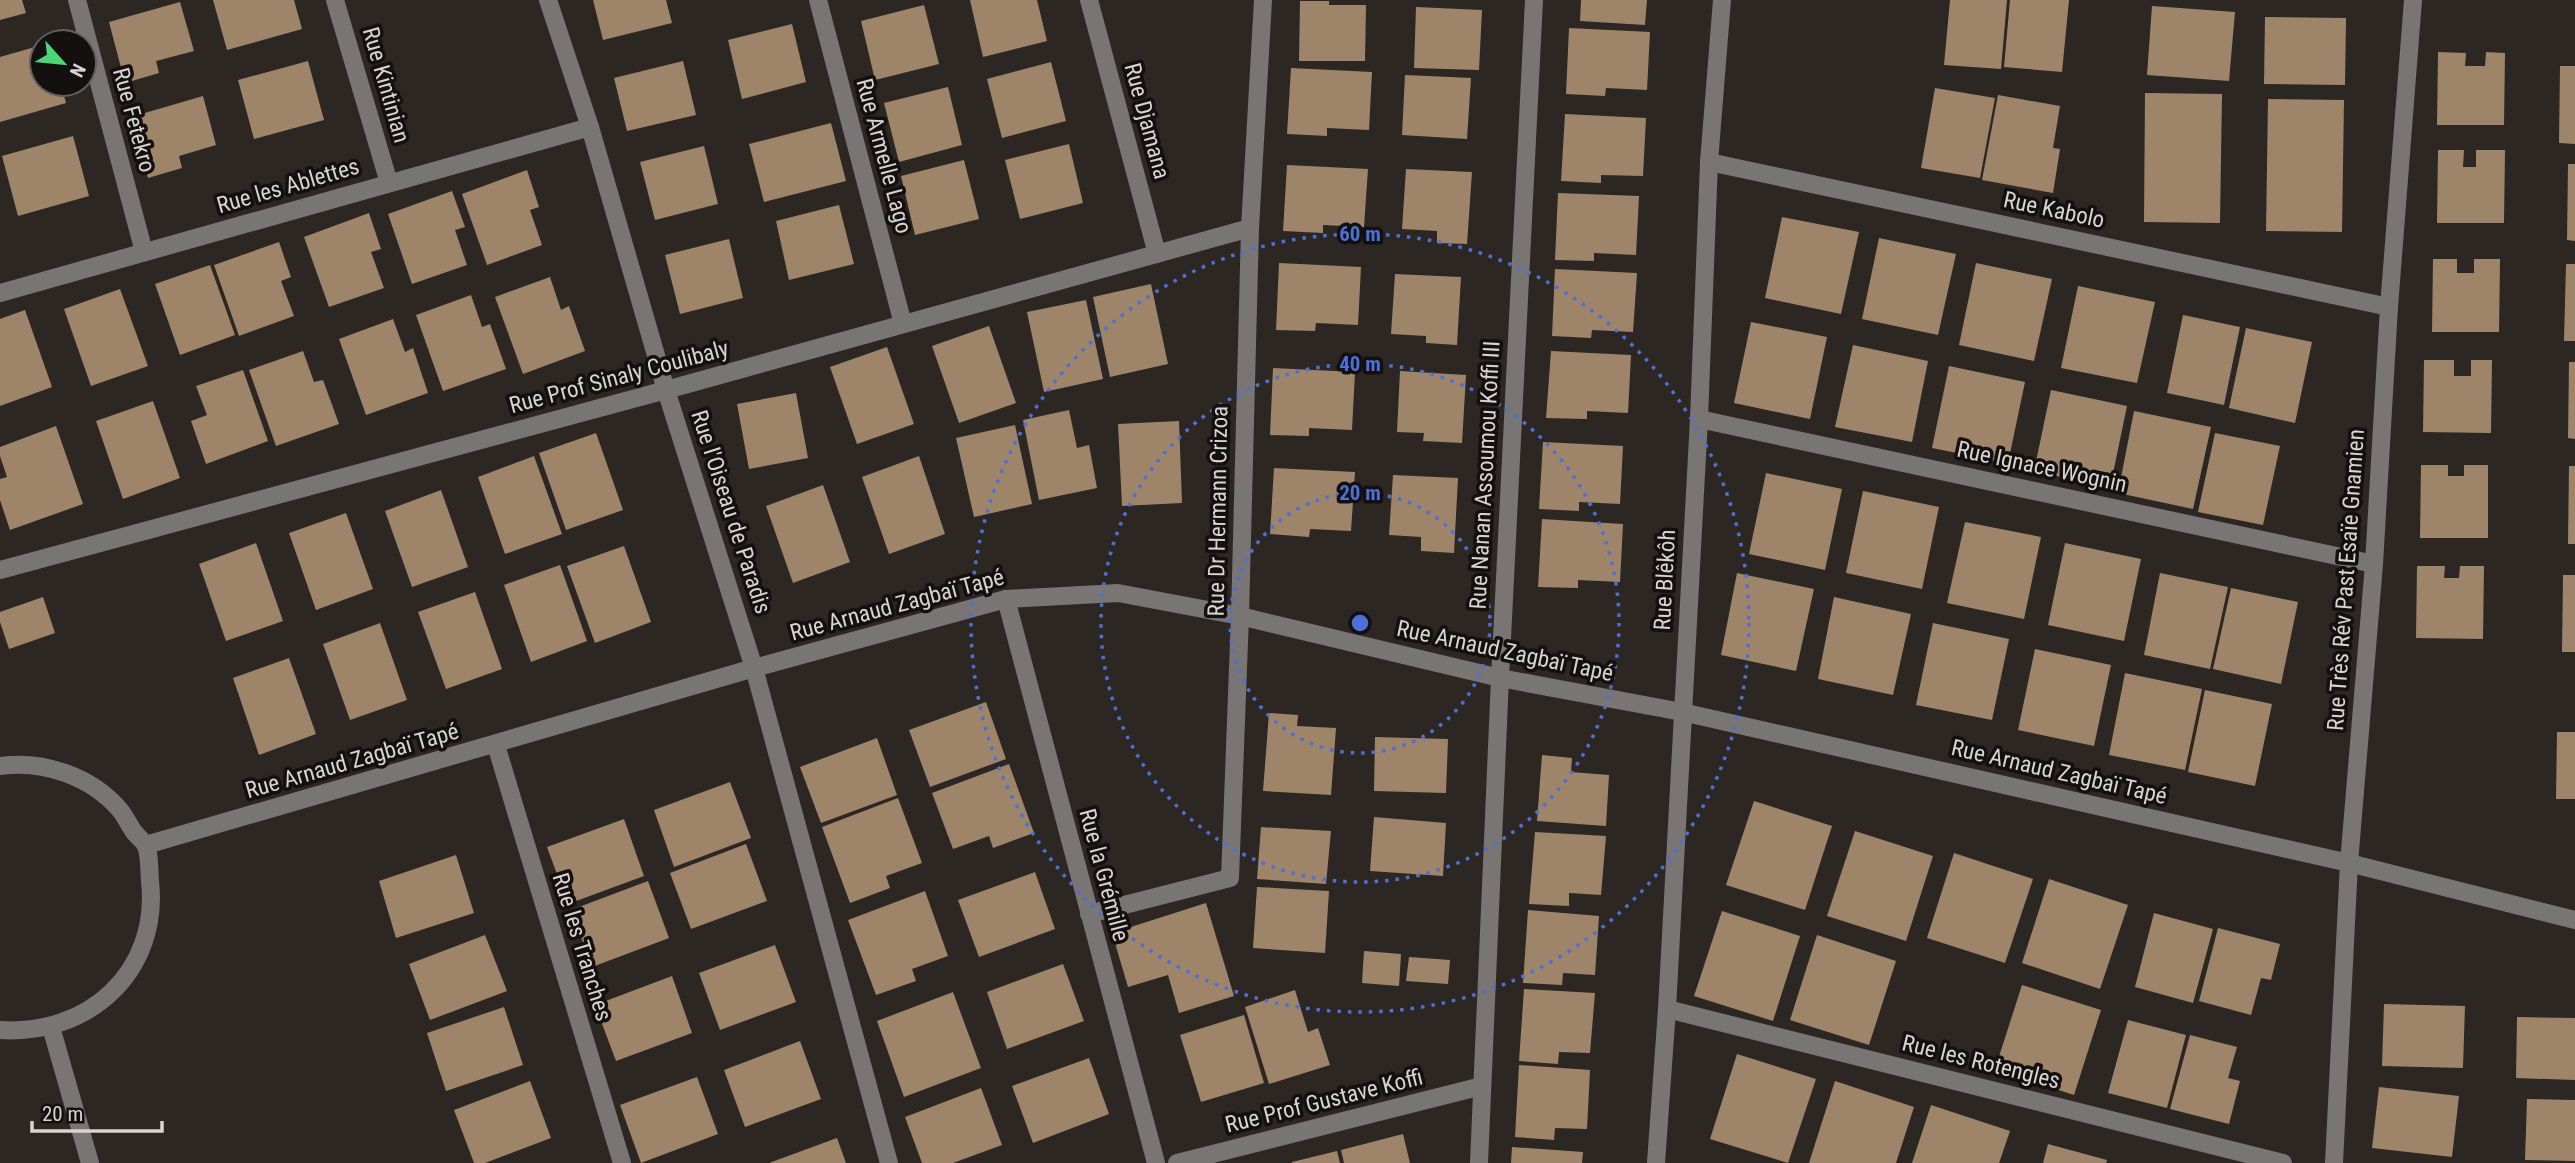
<svg xmlns="http://www.w3.org/2000/svg" width="2575" height="1163" font-family="'Roboto Condensed',sans-serif">
<rect width="100%" height="100%" fill="#2d2724"/>
<g fill="#9e856a">
<polygon points="0,0 22,0 26,13 0,20"/>
<polygon points="213,0 294,0 302,29 227,50"/>
<polygon points="593,0 666,0 672,23 603,40"/>
<polygon points="970,0 1037,0 1047,41 983,57"/>
<polygon points="1581,0 1647,0 1645,25 1580,21"/>
<polygon points="1950,0 2007,0 2001,69 1944,65"/>
<polygon points="2010,0 2069,0 2062,72 2004,67"/>
<polygon points="1300,1 1329,1 1329,5 1366,5 1365,61 1299,61"/>
<polygon points="180,2 194,51 156,61 159,73 125,83 109,22"/>
<polygon points="924,5 939,64 875,80 861,21"/>
<polygon points="2152,6 2235,12 2229,81 2147,75"/>
<polygon points="1416,7 1482,10 1479,70 1414,68"/>
<polygon points="2265,17 2346,18 2345,85 2264,84"/>
<polygon points="792,24 806,82 742,99 728,40"/>
<polygon points="1569,28 1650,32 1647,90 1606,88 1605,96 1566,94"/>
<polygon points="42,45 42,84 61,84 66,103 0,122 0,57"/>
<polygon points="2438,52 2466,53 2465,66 2485,66 2486,52 2505,53 2504,125 2437,125"/>
<polygon points="308,61 324,120 254,139 238,80"/>
<polygon points="683,61 696,115 627,131 614,78"/>
<polygon points="1051,62 1066,121 1002,138 987,79"/>
<polygon points="2560,66 2575,66 2575,144 2559,143"/>
<polygon points="1291,68 1372,72 1369,130 1327,128 1327,136 1287,134"/>
<polygon points="1405,75 1471,78 1467,139 1402,135"/>
<polygon points="948,87 962,145 899,162 884,103"/>
<polygon points="1935,88 1995,98 1980,178 1921,168"/>
<polygon points="2145,93 2222,94 2220,223 2144,222"/>
<polygon points="1998,95 2060,106 2053,148 2060,149 2053,193 1982,180"/>
<polygon points="203,96 216,145 179,156 182,168 148,178 131,117"/>
<polygon points="2268,99 2344,100 2342,232 2266,231"/>
<polygon points="1565,114 1646,118 1643,176 1601,175 1601,183 1561,181"/>
<polygon points="831,123 846,181 764,202 749,144"/>
<polygon points="73,136 89,196 18,216 2,156"/>
<polygon points="1069,144 1083,203 1020,219 1005,160"/>
<polygon points="704,146 718,204 655,220 640,162"/>
<polygon points="2438,150 2464,150 2463,167 2476,167 2476,150 2505,150 2504,223 2437,223"/>
<polygon points="964,160 979,219 915,235 901,176"/>
<polygon points="2568,164 2575,164 2575,241 2567,240"/>
<polygon points="1287,165 1368,169 1364,227 1323,225 1323,233 1283,231"/>
<polygon points="1406,169 1472,172 1467,244 1437,243 1437,231 1402,229"/>
<polygon points="527,170 539,207 530,210 542,245 487,265 462,194"/>
<polygon points="452,191 465,227 455,230 467,265 412,284 388,214"/>
<polygon points="1558,193 1639,196 1636,255 1594,253 1594,261 1555,260"/>
<polygon points="839,205 854,264 789,280 776,221"/>
<polygon points="369,213 381,249 371,252 384,288 329,307 304,237"/>
<polygon points="1782,217 1859,232 1841,314 1765,298"/>
<polygon points="1879,238 1956,254 1938,335 1862,319"/>
<polygon points="729,239 743,298 680,314 665,255"/>
<polygon points="279,242 291,277 281,281 294,316 239,336 214,265"/>
<polygon points="2433,259 2457,259 2457,273 2474,273 2474,259 2500,259 2499,332 2432,332"/>
<polygon points="1279,263 1361,267 1358,325 1316,323 1315,331 1276,330"/>
<polygon points="1976,263 2052,279 2034,361 1959,345"/>
<polygon points="2566,264 2575,264 2575,341 2564,341"/>
<polygon points="210,265 235,335 180,355 155,284"/>
<polygon points="1555,269 1637,273 1633,332 1592,330 1591,338 1552,336"/>
<polygon points="1395,274 1461,277 1457,345 1426,343 1426,336 1391,334"/>
<polygon points="550,277 561,310 569,306 585,351 523,374 495,297"/>
<polygon points="1151,284 1168,364 1110,377 1093,297"/>
<polygon points="2078,286 2155,302 2137,383 2061,368"/>
<polygon points="120,289 148,366 91,386 64,309"/>
<polygon points="471,295 482,327 490,324 506,369 443,391 416,315"/>
<polygon points="1086,300 1103,379 1044,392 1027,312"/>
<polygon points="25,310 52,387 0,406 0,319"/>
<polygon points="2183,315 2240,327 2224,405 2167,393"/>
<polygon points="393,319 405,352 413,348 428,393 366,415 339,339"/>
<polygon points="1751,322 1827,337 1810,419 1734,403"/>
<polygon points="989,326 1016,403 959,423 932,346"/>
<polygon points="2246,328 2312,342 2295,423 2229,408"/>
<polygon points="1853,345 1928,361 1912,442 1835,427"/>
<polygon points="887,347 914,424 857,444 830,367"/>
<polygon points="303,351 314,382 323,380 339,424 276,446 249,370"/>
<polygon points="1551,351 1631,355 1628,413 1587,411 1587,419 1546,418"/>
<polygon points="2424,360 2454,360 2454,376 2471,376 2471,360 2492,360 2491,433 2423,432"/>
<polygon points="2569,362 2575,362 2575,439 2568,438"/>
<polygon points="1949,366 2025,382 2008,463 1932,448"/>
<polygon points="1273,368 1355,372 1352,430 1309,428 1309,436 1270,435"/>
<polygon points="243,370 268,441 206,464 191,421 207,415 196,386"/>
<polygon points="1400,371 1466,375 1462,443 1423,441 1424,433 1397,432"/>
<polygon points="2051,390 2127,406 2110,488 2034,471"/>
<polygon points="796,393 808,458 749,469 737,404"/>
<polygon points="153,401 180,478 123,499 96,421"/>
<polygon points="1069,410 1077,448 1089,445 1097,488 1039,500 1023,420"/>
<polygon points="2134,411 2211,427 2193,509 2118,493"/>
<polygon points="1179,421 1182,503 1122,506 1118,424"/>
<polygon points="1015,425 1032,504 974,517 956,438"/>
<polygon points="56,426 83,504 10,530 0,500 0,479 7,477 0,456 0,447"/>
<polygon points="596,433 623,510 566,530 539,453"/>
<polygon points="2215,433 2280,446 2263,525 2198,512"/>
<polygon points="1543,442 1623,446 1620,504 1579,502 1579,511 1539,509"/>
<polygon points="534,456 562,534 505,554 478,477"/>
<polygon points="919,456 945,534 889,554 862,477"/>
<polygon points="2421,465 2448,465 2448,476 2464,476 2464,465 2488,465 2488,538 2420,538"/>
<polygon points="2569,466 2575,466 2575,544 2568,544"/>
<polygon points="1274,468 1355,472 1351,531 1310,529 1309,537 1270,534"/>
<polygon points="1766,473 1842,489 1825,570 1749,554"/>
<polygon points="1393,475 1458,478 1454,553 1421,551 1421,537 1389,535"/>
<polygon points="823,485 850,562 793,583 766,506"/>
<polygon points="441,490 468,567 412,587 385,511"/>
<polygon points="1863,491 1939,507 1922,589 1846,573"/>
<polygon points="346,513 373,589 316,610 289,533"/>
<polygon points="1542,519 1623,524 1620,582 1578,580 1578,588 1538,587"/>
<polygon points="1965,522 2041,537 2024,619 1947,603"/>
<polygon points="256,543 283,621 226,641 199,564"/>
<polygon points="2065,543 2141,559 2124,641 2048,625"/>
<polygon points="624,546 651,622 595,643 567,566"/>
<polygon points="560,565 587,641 531,662 504,585"/>
<polygon points="2417,566 2445,566 2444,578 2459,578 2460,566 2484,566 2483,639 2416,638"/>
<polygon points="1737,573 1814,589 1796,671 1721,655"/>
<polygon points="2160,573 2228,587 2210,669 2144,655"/>
<polygon points="2563,575 2575,575 2575,652 2562,652"/>
<polygon points="2231,588 2298,602 2281,684 2213,669"/>
<polygon points="475,592 502,669 446,689 418,612"/>
<polygon points="43,597 55,633 9,649 0,622 0,612"/>
<polygon points="1834,597 1911,614 1893,695 1818,679"/>
<polygon points="380,623 407,700 350,720 323,644"/>
<polygon points="1933,623 2009,639 1992,720 1916,705"/>
<polygon points="2035,649 2111,665 2094,746 2018,730"/>
<polygon points="289,658 316,734 259,755 233,678"/>
<polygon points="2125,673 2202,689 2185,770 2109,755"/>
<polygon points="2205,690 2272,704 2255,786 2188,772"/>
<polygon points="986,702 1006,759 930,787 909,730"/>
<polygon points="1269,713 1298,715 1297,726 1336,728 1331,795 1263,791"/>
<polygon points="2557,732 2575,732 2575,799 2556,799"/>
<polygon points="1375,737 1448,739 1446,793 1374,791"/>
<polygon points="877,738 897,795 821,823 800,767"/>
<polygon points="1542,755 1572,758 1571,772 1609,775 1606,826 1537,821"/>
<polygon points="1009,764 1034,833 993,848 989,836 953,849 932,793"/>
<polygon points="730,782 751,838 674,867 654,810"/>
<polygon points="898,798 922,863 886,876 890,888 850,903 822,827"/>
<polygon points="1754,801 1832,826 1805,910 1726,885"/>
<polygon points="1374,817 1446,823 1443,876 1370,871"/>
<polygon points="624,819 644,876 568,904 547,847"/>
<polygon points="1261,827 1331,831 1326,884 1257,879"/>
<polygon points="1855,831 1933,856 1906,941 1827,916"/>
<polygon points="1535,832 1606,836 1601,895 1569,893 1569,906 1529,904"/>
<polygon points="746,844 767,901 691,929 670,873"/>
<polygon points="1954,853 2033,879 2005,963 1927,938"/>
<polygon points="456,855 474,913 396,938 379,881"/>
<polygon points="1035,872 1055,929 979,957 958,900"/>
<polygon points="2049,879 2128,905 2100,989 2022,963"/>
<polygon points="648,881 669,938 592,967 571,910"/>
<polygon points="1257,887 1329,891 1325,953 1253,948"/>
<polygon points="925,891 948,956 912,969 916,981 876,995 848,920"/>
<polygon points="1206,903 1234,996 1179,1013 1168,975 1128,987 1112,933"/>
<polygon points="1528,910 1599,916 1595,975 1563,973 1562,985 1523,983"/>
<polygon points="1722,911 1800,936 1773,1021 1694,996"/>
<polygon points="2154,913 2213,929 2193,1003 2135,987"/>
<polygon points="2218,928 2280,944 2271,980 2261,978 2251,1015 2199,1001"/>
<polygon points="485,935 507,991 430,1020 409,964"/>
<polygon points="1817,935 1896,961 1869,1045 1790,1020"/>
<polygon points="775,945 796,1002 720,1030 699,973"/>
<polygon points="1364,951 1401,954 1399,986 1362,983"/>
<polygon points="1409,957 1450,960 1448,984 1406,981"/>
<polygon points="1063,964 1084,1021 1007,1049 987,992"/>
<polygon points="672,976 692,1033 616,1061 595,1005"/>
<polygon points="2022,985 2101,1010 2074,1095 1995,1069"/>
<polygon points="1524,989 1595,993 1590,1053 1559,1052 1558,1064 1519,1061"/>
<polygon points="1295,990 1308,1032 1318,1028 1330,1065 1269,1084 1245,1007"/>
<polygon points="953,992 981,1068 904,1097 877,1021"/>
<polygon points="2384,1004 2465,1006 2463,1068 2382,1066"/>
<polygon points="504,1007 523,1065 446,1091 427,1033"/>
<polygon points="1244,1015 1264,1083 1201,1102 1180,1035"/>
<polygon points="2517,1017 2575,1018 2575,1080 2516,1078"/>
<polygon points="2128,1020 2186,1035 2167,1108 2108,1093"/>
<polygon points="2190,1035 2237,1047 2228,1078 2240,1081 2229,1124 2170,1109"/>
<polygon points="800,1041 821,1099 745,1127 724,1070"/>
<polygon points="1737,1054 1816,1079 1788,1163 1710,1139"/>
<polygon points="1089,1058 1109,1114 1033,1143 1012,1086"/>
<polygon points="1519,1065 1590,1070 1587,1129 1555,1128 1554,1140 1515,1137"/>
<polygon points="697,1077 718,1134 641,1163 620,1105"/>
<polygon points="530,1081 551,1138 485,1163 474,1163 454,1110"/>
<polygon points="1835,1081 1914,1107 1896,1163 1809,1163"/>
<polygon points="2379,1087 2459,1096 2452,1157 2372,1148"/>
<polygon points="981,1088 1002,1145 953,1163 922,1163 905,1117"/>
<polygon points="2527,1099 2575,1100 2575,1161 2525,1160"/>
<polygon points="1931,1105 2010,1131 1999,1163 1912,1163"/>
<polygon points="1403,1134 1410,1163 1344,1163 1341,1150"/>
<polygon points="837,1138 846,1163 769,1163"/>
<polygon points="2048,1144 2107,1160 2106,1163 2043,1163"/>
<polygon points="1512,1147 1583,1152 1582,1163 1511,1163"/>
<polygon points="1337,1151 1340,1163 1292,1163 1292,1162"/>
</g>
<g fill="none" stroke-linecap="round" stroke-linejoin="round">
<g stroke="#787574" stroke-width="18">
<polyline points="77,0 144,252"/>
<polyline points="335,0 389,183"/>
<polyline points="548,0 590,127 666,390 754,668 889,1163"/>
<polyline points="818,0 903,324"/>
<polyline points="1089,0 1157,254"/>
<polyline points="1709,162 2389,307"/>
<polyline points="0,293 590,127"/>
<polyline points="1699,419 2374,564"/>
<polyline points="0,570 666,390 1250,228"/>
<polyline points="1006,599 1156,1163"/>
<polyline points="496,745 622,1163"/>
<path d="M0,766C43,760 91,776 120,810C125,816 129,825 134,832C137,836 142,840 145,844C150,853 149,870 150,881C160,972 88,1036 0,1030"/>
<polyline points="146,845 754,668 1006,599 1118,593 1240,616 1500,678 1682,712 2349,863 2575,920"/>
<polyline points="1089,914 1230,878 1240,616 1250,228 1263,0"/>
<polyline points="1667,1009 2283,1163"/>
<polyline points="51,1027 90,1163"/>
<polyline points="1177,1163 1482,1086"/>
<polyline points="1479,1163 1500,678 1534,0"/>
<polyline points="1656,1163 1667,1009 1699,419 1709,162 1722,0"/>
<polyline points="2334,1163 2349,863 2374,564 2389,307 2413,0"/>
</g>
</g>
<g fill="none" stroke="#4c70d6" stroke-width="3.5" stroke-dasharray="3.5 7">
<circle cx="1360" cy="623" r="130"/>
<circle cx="1360" cy="623" r="259"/>
<circle cx="1360" cy="623" r="389"/>
</g>
<g text-anchor="middle" dominant-baseline="central" stroke-width="7" stroke-linejoin="round" paint-order="stroke">
<g font-size="23" fill="#d8d4d2" stroke="#13100f">
<text transform="translate(386 85) rotate(74)">Rue Kintinian</text>
<text transform="translate(134 120) rotate(75)">Rue Fetekro</text>
<text transform="translate(1147 121) rotate(75)">Rue Djamana</text>
<text transform="translate(884 156) rotate(75)">Rue Armelle Lago</text>
<text transform="translate(288 186) rotate(-16)">Rue les Ablettes</text>
<text transform="translate(2054 210) rotate(12)">Rue Kabolo</text>
<text transform="translate(619 377) rotate(-15)">Rue Prof Sinaly Coulibaly</text>
<text transform="translate(2042 467) rotate(12)">Rue Ignace Wognin</text>
<text transform="translate(1485 475) rotate(-87)">Rue Nanan Assoumou Koffi III</text>
<text transform="translate(1218 511) rotate(-89)">Rue Dr Hermann Crizoa</text>
<text transform="translate(731 512) rotate(72)">Rue l'Oiseau de Paradis</text>
<text transform="translate(1665 580) rotate(-87)">Rue Blêkôh</text>
<text transform="translate(2346 580) rotate(-86)">Rue Très Rév Past Esaïe Gnamien</text>
<text transform="translate(897 605) rotate(-15)">Rue Arnaud Zagbaï Tapé</text>
<text transform="translate(1505 651) rotate(12)">Rue Arnaud Zagbaï Tapé</text>
<text transform="translate(352 761) rotate(-16)">Rue Arnaud Zagbaï Tapé</text>
<text transform="translate(2059 772) rotate(13)">Rue Arnaud Zagbaï Tapé</text>
<text transform="translate(1104 875) rotate(75)">Rue la Grémille</text>
<text transform="translate(582 947) rotate(73)">Rue les Tranches</text>
<text transform="translate(1981 1062) rotate(14)">Rue les Rotengles</text>
<text transform="translate(1324 1101) rotate(-14)">Rue Prof Gustave Koffi</text>
</g>
</g>
<circle cx="1360" cy="623" r="10" fill="#4c70d6" stroke="#13100f" stroke-width="3.5"/>
<g font-size="21" text-anchor="middle" font-weight="bold" fill="#4c70d6" stroke="#13100f" stroke-width="7" stroke-linejoin="round" paint-order="stroke">
<text x="1360" y="241">60 m</text>
<text x="1360" y="371">40 m</text>
<text x="1360" y="500">20 m</text>
</g>
<g transform="translate(63 63) rotate(117)"><circle r="33" fill="#13100f" stroke="#625e5d" stroke-width="2"/>
<path d="M0-5L12 26L0 18L-12 26Z" fill="#4cd677"/>
<text y="-10" font-size="19" font-weight="bold" text-anchor="middle" fill="#d8d4d2">N</text>
</g>
<path d="M32 1121v10h130v-10" fill="none" stroke="#d8d4d2" stroke-width="3.5"/>
<text x="42" y="1121" font-size="21" fill="#d8d4d2" stroke="#13100f" stroke-width="5" paint-order="stroke">20 m</text>
</svg>
